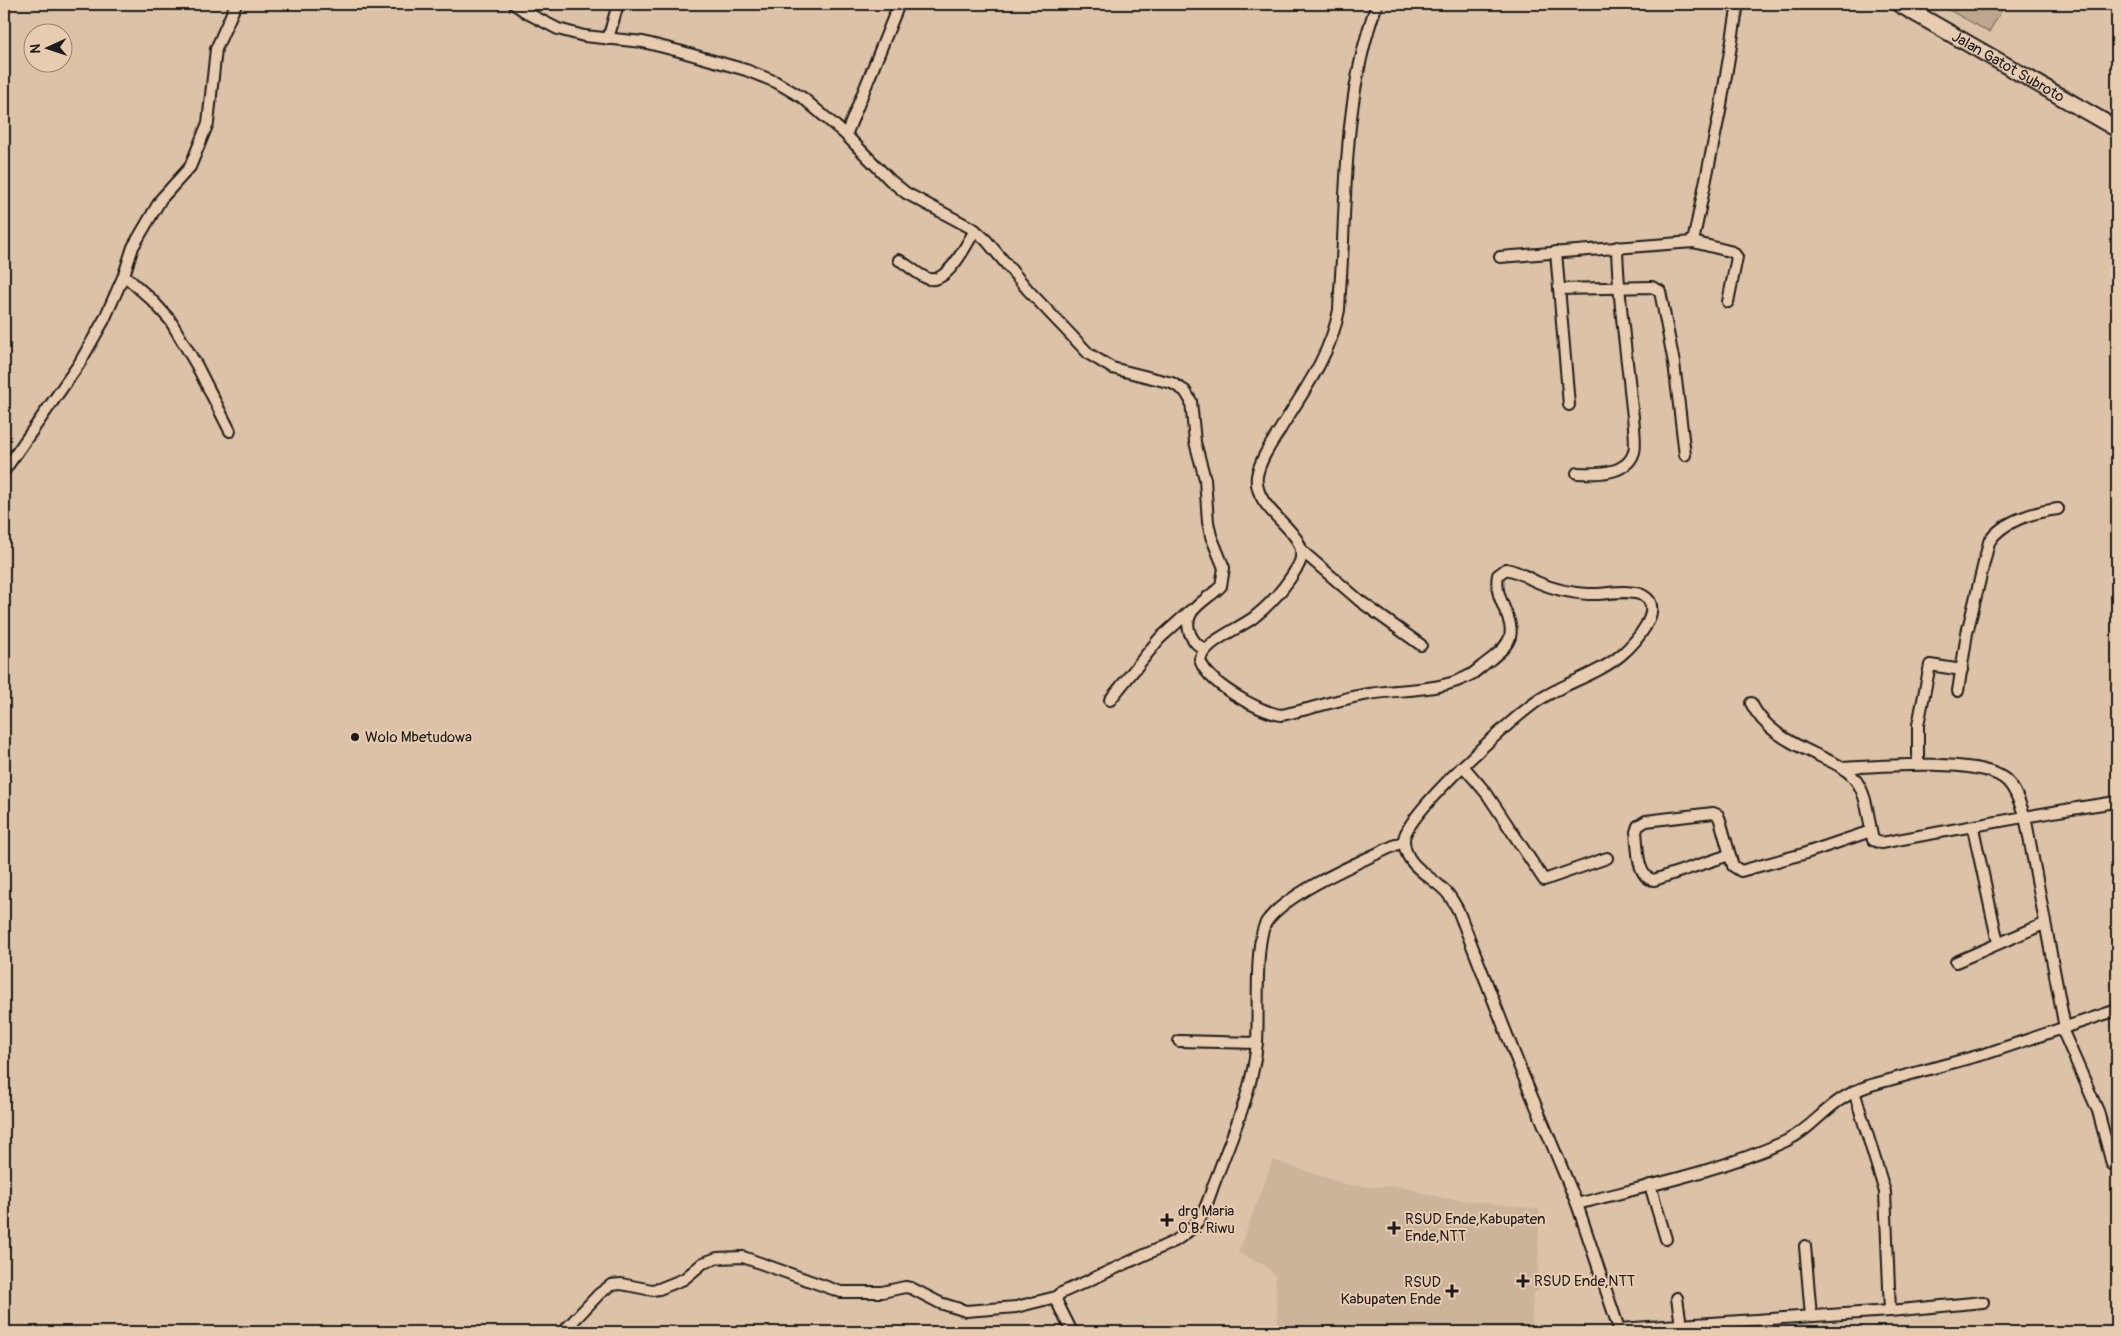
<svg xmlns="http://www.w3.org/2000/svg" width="2121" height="1336" font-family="Pangolin,sans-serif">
<rect width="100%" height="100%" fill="#dcc2a6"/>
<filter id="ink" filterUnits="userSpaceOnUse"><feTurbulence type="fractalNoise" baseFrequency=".02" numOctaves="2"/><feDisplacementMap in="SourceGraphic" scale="10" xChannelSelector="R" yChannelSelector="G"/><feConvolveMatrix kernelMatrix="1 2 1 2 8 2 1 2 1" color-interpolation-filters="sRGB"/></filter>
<g filter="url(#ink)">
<polygon fill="#ccb49b" points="1273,1160 1348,1185 1368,1187 1398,1186 1443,1198 1539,1209 1538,1292 1533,1292 1531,1332 1364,1332 1341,1328 1306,1332 1278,1327 1275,1275 1263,1264 1238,1253"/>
<polygon fill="#bca68f" stroke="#6c6156" points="1938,4 2005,4 1989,32"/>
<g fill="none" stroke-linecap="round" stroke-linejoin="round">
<defs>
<g id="minor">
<path d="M514,4L527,13L558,29L584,36L643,42L679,51L746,70L776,82L803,98L846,135L890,180L906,193L975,230L986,240L1028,290L1089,354L1112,368L1172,383L1185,391L1191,401L1195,442L1205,479L1208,522L1211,536L1224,568L1221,586C1207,601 1179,610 1191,636C1195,643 1198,646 1205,649"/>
<path d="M1377,4C1349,79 1346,162 1343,241C1342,264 1340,287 1339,310C1331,354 1304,391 1281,428C1272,443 1260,459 1257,476C1252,514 1317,533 1298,566C1287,585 1271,604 1253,618C1238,629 1206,641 1200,659C1205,682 1259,712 1281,715C1308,710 1336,700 1363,695C1398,688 1440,693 1472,674C1478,670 1484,664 1490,660C1498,653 1507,647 1510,637C1515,617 1493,600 1498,575L1506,569C1520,572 1524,576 1537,582C1553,589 1571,593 1588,594C1603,595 1632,588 1644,596C1666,609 1633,645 1621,655C1600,673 1566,683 1542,698C1517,713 1404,815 1404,840C1404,867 1434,877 1448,894C1452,899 1455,905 1458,910L1520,1068L1577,1204L1620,1332"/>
<polyline points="608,39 618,4"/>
<polyline points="846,135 899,4"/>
<polyline points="1693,242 1720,111 1738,4"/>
<polyline points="1556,252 1569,405"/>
<polyline points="1500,257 1693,242 1733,252 1737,257 1728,302"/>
<path d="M899,260C908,265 919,276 929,279C948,283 967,244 975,230"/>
<polyline points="124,275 152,300 170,320 197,366 230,431"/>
<polyline points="1559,289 1652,287 1660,291 1674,363 1685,455"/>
<polyline points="4,471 79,364 104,320 124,275 133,247 161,199 190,167 208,123 216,49 236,4"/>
<path d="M1577,473C1596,474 1627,475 1634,452C1637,442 1632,411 1631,399C1626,348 1618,298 1617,247"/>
<polyline points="1302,551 1360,601 1421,645"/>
<path d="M1958,691L1967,633L1989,542C2002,521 2034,512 2058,509"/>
<polyline points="1110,700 1159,639 1191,610"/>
<path d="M1751,703C1764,729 1789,742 1815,754C1829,761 1844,766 1854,778C1868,794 1868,820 1873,840L1881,843C1960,829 2038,813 2117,802"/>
<polyline points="1918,764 1918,725 1930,665 1962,670"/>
<polyline points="1464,767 1487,794 1544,880 1607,858"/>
<path d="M1842,768C1879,766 1972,758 2002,777C2015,785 2019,803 2025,816L2065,1028"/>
<polyline points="1973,828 1998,943"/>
<path d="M1729,855L1654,880C1636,878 1638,846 1636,832L1638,826L1646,821L1713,813L1718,815L1720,820L1733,866L1741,871L1803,854L1871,831"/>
<polyline points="1956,962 2044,924"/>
<polyline points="2062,1029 2098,1111 2112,1164"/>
<polyline points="1179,1041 1257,1043"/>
<polyline points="1854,1091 1885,1192 1890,1311"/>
<polyline points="1650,1185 1666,1239"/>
<path d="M1577,1204C1646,1186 1720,1171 1786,1141C1807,1131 1819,1115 1837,1102C1848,1094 1859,1089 1871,1085L1988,1053L2117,1010"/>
<polyline points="1805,1246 1811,1316"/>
<polyline points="1677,1298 1681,1325"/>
<polyline points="1619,1329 1890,1311 1983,1302"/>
<polyline points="563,1332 599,1294 611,1285 621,1284 652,1290 659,1289 684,1279 703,1263 717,1258 743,1257 841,1292 882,1292 905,1287 911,1288 940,1303 966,1311 1016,1307 1056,1297"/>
<path d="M1072,1332L1056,1300L1059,1294L1175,1241C1183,1235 1192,1230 1198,1221C1207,1209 1211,1190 1217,1176C1233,1133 1254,1087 1257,1041C1259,1015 1254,939 1267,921C1290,890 1369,858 1404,841"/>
</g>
<g id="highway">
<path id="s1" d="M1899,4L2117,129"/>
</g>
</defs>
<use href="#minor" stroke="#1c1c1c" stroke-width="14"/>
<use href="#highway" stroke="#1c1c1c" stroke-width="19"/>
<use href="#minor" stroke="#e8ccaf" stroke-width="10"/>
<use href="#highway" stroke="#e8ccaf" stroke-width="15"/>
</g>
</g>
<g fill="#1c1c1c" stroke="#e8ccaf" stroke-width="2">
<circle cx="355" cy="737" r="5"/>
<path d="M1164.5 1212.5h5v5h5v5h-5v5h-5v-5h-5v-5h5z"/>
<path d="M1391.5 1220.5h5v5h5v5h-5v5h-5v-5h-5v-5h5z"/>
<path d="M1520.5 1273.5h5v5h5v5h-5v5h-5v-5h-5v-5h5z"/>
<path d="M1449.5 1283.5h5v5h5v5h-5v5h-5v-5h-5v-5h5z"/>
</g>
<g text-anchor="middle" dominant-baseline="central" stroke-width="4" stroke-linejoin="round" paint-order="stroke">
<g font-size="15" fill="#1c1c1c" stroke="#e8ccaf">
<text stroke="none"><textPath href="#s1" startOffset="126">Jalan Gatot Subroto</textPath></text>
</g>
<g font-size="15" fill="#1c1c1c" stroke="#e8ccaf" text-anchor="start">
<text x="365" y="737">Wolo Mbetudowa</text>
<text x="1178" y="1211">drg Maria<tspan x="1178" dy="17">O.B. Riwu</tspan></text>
<text x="1405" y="1219">RSUD Ende,Kabupaten<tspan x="1405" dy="17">Ende,NTT</tspan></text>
<text x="1534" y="1281">RSUD Ende,NTT</text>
<text x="1441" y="1282" text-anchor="end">RSUD<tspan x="1441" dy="17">Kabupaten Ende</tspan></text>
</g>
</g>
<rect width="2121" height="1336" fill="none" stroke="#e8ccaf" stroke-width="20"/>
<rect x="10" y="10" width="2101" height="1316" fill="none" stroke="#1c1c1c" stroke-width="2" filter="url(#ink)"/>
<g transform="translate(48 48) rotate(267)"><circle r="24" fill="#e8ccaf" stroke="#968674"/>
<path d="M0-4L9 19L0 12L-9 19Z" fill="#1c1c1c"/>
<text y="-8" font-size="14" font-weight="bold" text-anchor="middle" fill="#1c1c1c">N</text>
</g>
</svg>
